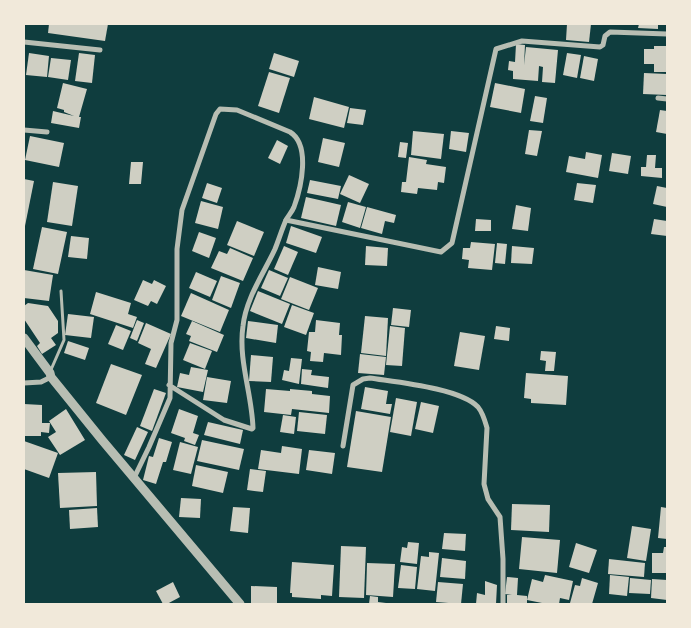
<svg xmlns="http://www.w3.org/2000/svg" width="691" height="628" font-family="'Asap Condensed',sans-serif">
<rect width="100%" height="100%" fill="#0f3d3e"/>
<g fill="#cfcfc3">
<polygon points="49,24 108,24 105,41 48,33"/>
<polygon points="567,24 591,24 589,42 566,40"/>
<polygon points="639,24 658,24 658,29 638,28"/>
<polygon points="516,44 525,45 524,65 526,47 558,50 555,83 542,82 543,67 539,66 538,81 513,79 513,71 508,70 509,61 515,62"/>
<polygon points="654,46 667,46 667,72 654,72 654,64 644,64 644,49 654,49"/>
<polygon points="29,53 49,56 47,77 26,75"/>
<polygon points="79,53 95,55 92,83 75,81"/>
<polygon points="274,53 299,61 294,77 269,69"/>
<polygon points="567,53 581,55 577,78 563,75"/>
<polygon points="584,56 598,59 594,81 580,78"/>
<polygon points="51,58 71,60 68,80 48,77"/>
<polygon points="269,72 290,78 279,113 258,106"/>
<polygon points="644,73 667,74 667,95 643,94"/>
<polygon points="63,83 87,89 79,117 81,117 79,128 51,123 53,111 74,116 64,112 64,110 57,108"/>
<polygon points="495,83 525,89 521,113 490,107"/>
<polygon points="535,96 547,98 543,123 530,121"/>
<polygon points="314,97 349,107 344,128 309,119"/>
<polygon points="350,108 366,110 363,125 347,123"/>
<polygon points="660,110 667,111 667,134 656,132"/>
<polygon points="529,130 542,131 537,156 525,154"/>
<polygon points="413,131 444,134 441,159 411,155"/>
<polygon points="451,131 469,133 466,152 449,149"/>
<polygon points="30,136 64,143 59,167 25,160"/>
<polygon points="323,138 345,143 339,167 318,162"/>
<polygon points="277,140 288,146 280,164 268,158"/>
<polygon points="400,142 408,143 406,158 398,157"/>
<polygon points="586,152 602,155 598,178 566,172 569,156 585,159"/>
<polygon points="612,153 631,156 628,174 609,171"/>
<polygon points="647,155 656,155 655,168 662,168 662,178 641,176 641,167 646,167"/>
<polygon points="409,157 427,160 426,164 446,167 444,183 438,182 437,190 418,188 417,194 401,192 402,182 406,182"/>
<polygon points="131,162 143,162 141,184 129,184"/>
<polygon points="349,175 369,184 360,203 340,194"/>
<polygon points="24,179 34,181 25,226 24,226"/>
<polygon points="310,180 341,186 338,199 307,193"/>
<polygon points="53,182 78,186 72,226 47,222"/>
<polygon points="207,183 222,188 217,203 202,198"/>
<polygon points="577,183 596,185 593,203 574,200"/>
<polygon points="657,186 667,188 667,207 653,204"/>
<polygon points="306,197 341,205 336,226 301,218"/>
<polygon points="201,201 223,207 218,229 195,223"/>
<polygon points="348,202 366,207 360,228 342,222"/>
<polygon points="516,205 531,208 528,231 512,229"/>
<polygon points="367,207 396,215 394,223 385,221 382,234 361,228"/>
<polygon points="476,219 491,220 491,231 475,231"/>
<polygon points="654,219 667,221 667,236 651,234"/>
<polygon points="237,221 264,232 254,256 227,245"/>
<polygon points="291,226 322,237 316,253 286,243"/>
<polygon points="42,227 67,232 58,274 33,269"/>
<polygon points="199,232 216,238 209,258 192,251"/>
<polygon points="71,236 89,238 87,259 68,257"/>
<polygon points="471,242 495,244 492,270 468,268 469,260 462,259 463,248 470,248"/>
<polygon points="497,243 507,244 505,264 495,263"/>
<polygon points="284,246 298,252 288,275 274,269"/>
<polygon points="366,246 388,248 387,266 365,265"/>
<polygon points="512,246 534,248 532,264 511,263"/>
<polygon points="230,248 253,258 243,281 211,268 219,251 227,254"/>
<polygon points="318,267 341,272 338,289 315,285"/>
<polygon points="24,270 53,275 49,301 24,298"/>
<polygon points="269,270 288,278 280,296 261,288"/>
<polygon points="196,272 217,281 210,297 189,288"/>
<polygon points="221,276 240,283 231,308 212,300"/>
<polygon points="290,277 318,288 309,310 281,299"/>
<polygon points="143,280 152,284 154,280 166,286 157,304 151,301 148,306 134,300"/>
<polygon points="258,291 290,304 282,324 250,311"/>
<polygon points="96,292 131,303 128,314 137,317 133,328 90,314"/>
<polygon points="191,293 229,310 220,332 181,316"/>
<polygon points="28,303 48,306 58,321 58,333 51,338 56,345 42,354 37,346 40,343 24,319 24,306"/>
<polygon points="292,305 314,313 306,335 284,327"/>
<polygon points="393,308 411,310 409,327 391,325"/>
<polygon points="68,314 94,317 91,338 65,335"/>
<polygon points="365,316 388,318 386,356 361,353"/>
<polygon points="137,320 144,323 137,341 130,338"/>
<polygon points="316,320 340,323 339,335 342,335 341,355 324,353 323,362 310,361 311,352 307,351 309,332 315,332"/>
<polygon points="192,321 224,335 217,352 189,341 191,336 186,334"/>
<polygon points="248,321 278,325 276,343 246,338"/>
<polygon points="146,323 171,334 156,368 145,364 151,349 138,343"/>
<polygon points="116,325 131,331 123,350 108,344"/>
<polygon points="390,326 405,328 402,366 386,365"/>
<polygon points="496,326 510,328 509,341 494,339"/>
<polygon points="460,332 485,336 479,370 454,366"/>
<polygon points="68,341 89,348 85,360 64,353"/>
<polygon points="190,343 212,351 205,369 183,360"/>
<polygon points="541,351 556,352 554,371 545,371 546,361 540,360"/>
<polygon points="360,354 386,357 384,375 358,373"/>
<polygon points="251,355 273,357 271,382 249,381"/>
<polygon points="291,358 302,359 299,384 282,380 284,370 289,371"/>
<polygon points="111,364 142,375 126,415 96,403"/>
<polygon points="191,367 208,370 203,392 177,387 180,373 189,375"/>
<polygon points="302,369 312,370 311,375 329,377 328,388 301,384"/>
<polygon points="526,373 568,376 566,405 531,403 531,399 524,398"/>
<polygon points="207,377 231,381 227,403 203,400"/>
<polygon points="365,387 388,391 386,404 392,404 390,414 361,409"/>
<polygon points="154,389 166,393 152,431 140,426"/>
<polygon points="266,389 290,391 290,389 312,391 312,394 330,396 329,413 292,409 291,415 264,412"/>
<polygon points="396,398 417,402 411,436 390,432"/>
<polygon points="421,402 439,406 433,433 415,429"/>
<polygon points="24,404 42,405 42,423 50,423 49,433 41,432 41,436 24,436"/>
<polygon points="66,409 85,440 60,455 48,437 56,432 49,421"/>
<polygon points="179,409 198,416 193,433 199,435 195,445 184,441 185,438 171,433"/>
<polygon points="356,411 391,417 382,472 347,467"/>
<polygon points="299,412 327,415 325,434 297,431"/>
<polygon points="283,415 296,417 294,434 280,432"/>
<polygon points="208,422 243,430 240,444 204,435"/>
<polygon points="137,427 148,432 135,460 124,455"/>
<polygon points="159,438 172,442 166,462 163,462 156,484 143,480 149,456 153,457"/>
<polygon points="202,440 244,449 239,470 197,461"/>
<polygon points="24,441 58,453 49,478 24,469"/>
<polygon points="180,442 198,447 191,474 173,470"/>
<polygon points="282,446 302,449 299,474 258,469 261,450 281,453"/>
<polygon points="309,450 335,453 332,474 306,470"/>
<polygon points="196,465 228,472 223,493 192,486"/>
<polygon points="250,469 266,471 263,492 247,490"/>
<polygon points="96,472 97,506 60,508 58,473"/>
<polygon points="181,498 201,499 200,518 179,517"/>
<polygon points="512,504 550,505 549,532 511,530"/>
<polygon points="233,507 250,508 248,533 230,531"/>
<polygon points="661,507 667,508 667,539 658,538"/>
<polygon points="97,508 98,527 70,529 69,510"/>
<polygon points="632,526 651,529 646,561 627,558"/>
<polygon points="444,533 466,534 465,551 442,549"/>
<polygon points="522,537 560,540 557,573 519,569"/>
<polygon points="408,542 419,543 417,564 400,562 402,547 407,548"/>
<polygon points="576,543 597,550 589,573 569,567"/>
<polygon points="341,546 366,547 364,598 339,597"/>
<polygon points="664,547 667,547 667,573 652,573 652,553 663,553"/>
<polygon points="429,552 439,553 435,591 417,589 421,556 429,557"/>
<polygon points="442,558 466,561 465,579 440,577"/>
<polygon points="609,559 645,563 644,577 608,574"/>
<polygon points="292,562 334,565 332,596 321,595 321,599 292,597 292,593 290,593"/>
<polygon points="367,563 395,564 393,597 366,595"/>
<polygon points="401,565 417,567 415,589 398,588"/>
<polygon points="545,575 573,581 569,600 560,598 559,604 547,604 527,600 532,579 543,582"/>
<polygon points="610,575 629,577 627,596 609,594"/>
<polygon points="507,577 518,578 517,595 527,596 527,604 507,604 507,595 512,595 505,594"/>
<polygon points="582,578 598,583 592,604 570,603 575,585 580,586"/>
<polygon points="630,578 651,580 650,594 629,593"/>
<polygon points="652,579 667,580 667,600 651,598"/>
<polygon points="485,581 497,585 496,604 476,604 477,593 485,595"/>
<polygon points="173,582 180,597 167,604 163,604 156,591"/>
<polygon points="438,582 463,584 461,604 436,602"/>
<polygon points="251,586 277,587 277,604 251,604"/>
<polygon points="370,596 378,597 378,602 386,603 386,604 369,604"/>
</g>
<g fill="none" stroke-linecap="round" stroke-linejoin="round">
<polyline stroke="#b8beb3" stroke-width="3" points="50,372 64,340 61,291"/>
<g stroke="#b8beb3" stroke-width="5">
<polyline points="24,42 100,50"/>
<polyline points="658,98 667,99"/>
<polyline points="24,130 47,132"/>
<polyline points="286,220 441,252 452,243 496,49 522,41 600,47 603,45 605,36 610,32 667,34"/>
<polyline points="24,383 41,382 51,377"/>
<path d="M343,446L353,385L363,379L370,378C395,382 460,388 478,407C483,413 485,421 487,428L484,484L488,499L500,517L503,559V604"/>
<path d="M134,478L149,447L170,398L171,343L177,320V249L182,210L216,114L220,109L237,110L290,132C311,145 301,188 294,207C292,212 288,216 286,220C282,229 279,239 275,249C264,273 246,298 243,326C238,360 252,394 253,428L252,429L224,420L169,385"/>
</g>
<polyline stroke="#b8beb3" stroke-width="9" points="24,338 50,373 51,377 102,440 240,604"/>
</g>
<rect width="691" height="628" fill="none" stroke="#f1e9da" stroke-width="50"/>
</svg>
